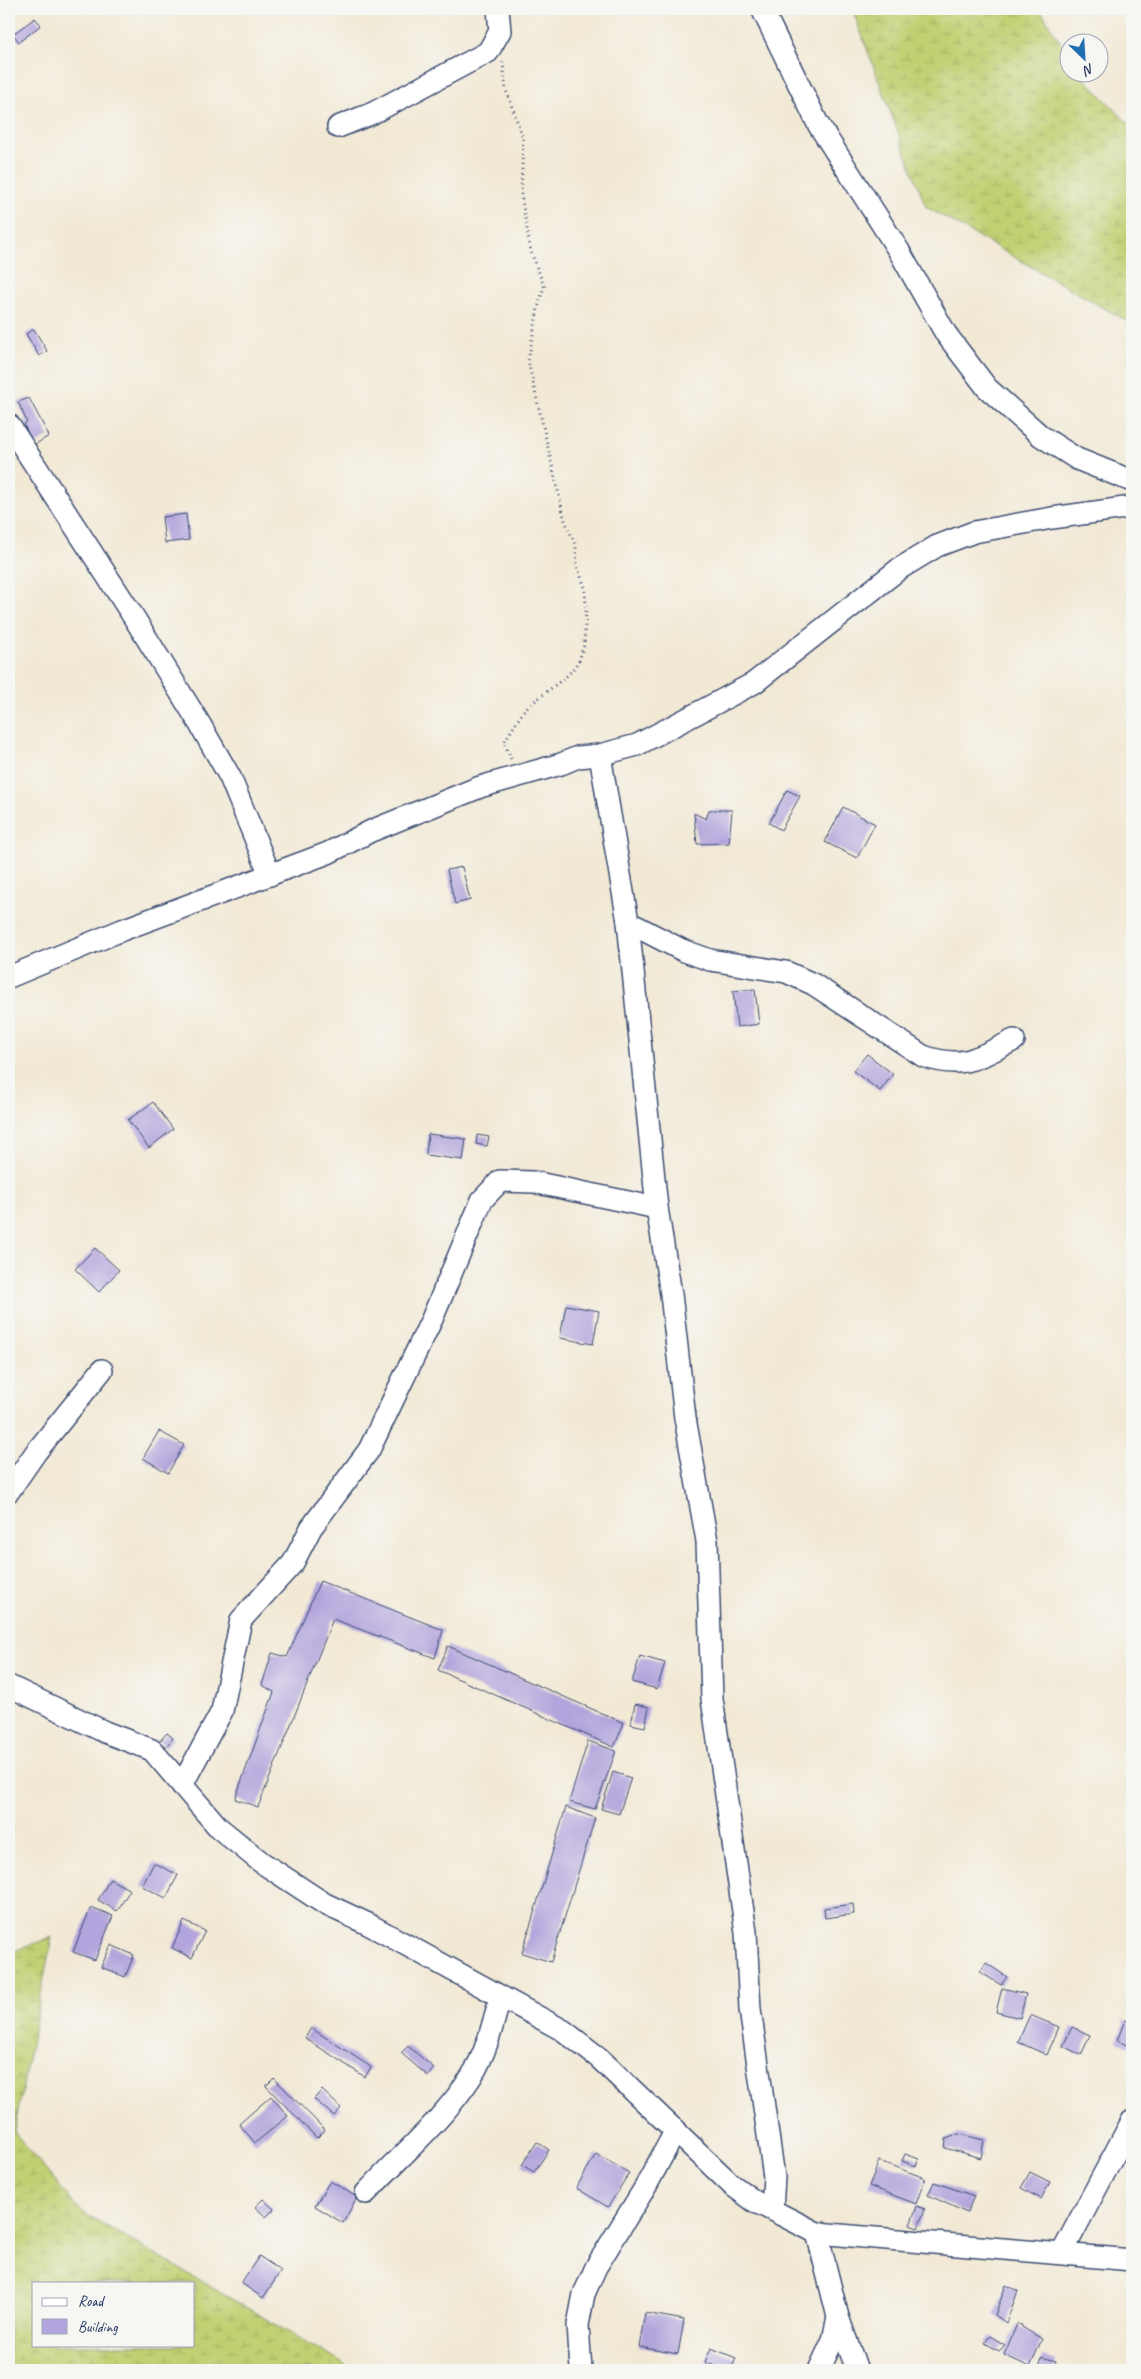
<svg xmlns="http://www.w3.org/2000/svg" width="1141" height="2379" font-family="Caveat,sans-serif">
<defs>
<pattern id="wetland-marsh" width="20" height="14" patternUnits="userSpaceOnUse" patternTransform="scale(1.25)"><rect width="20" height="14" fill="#c1d072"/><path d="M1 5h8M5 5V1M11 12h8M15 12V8" fill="none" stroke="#a5b365"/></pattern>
</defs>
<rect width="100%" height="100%" fill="#f6f6f2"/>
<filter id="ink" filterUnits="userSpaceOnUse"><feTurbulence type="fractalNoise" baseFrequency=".02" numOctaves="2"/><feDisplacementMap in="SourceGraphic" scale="10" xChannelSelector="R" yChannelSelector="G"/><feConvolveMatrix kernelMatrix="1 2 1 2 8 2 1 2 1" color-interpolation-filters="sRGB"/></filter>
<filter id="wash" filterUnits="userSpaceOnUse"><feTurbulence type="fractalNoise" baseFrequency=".0096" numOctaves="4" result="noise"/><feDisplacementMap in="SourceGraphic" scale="20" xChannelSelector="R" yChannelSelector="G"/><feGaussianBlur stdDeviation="1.12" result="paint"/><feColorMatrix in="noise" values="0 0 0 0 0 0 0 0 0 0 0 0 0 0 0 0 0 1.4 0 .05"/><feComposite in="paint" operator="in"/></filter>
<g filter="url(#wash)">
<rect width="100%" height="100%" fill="#f2e9d5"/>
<g fill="url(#wetland-marsh)" stroke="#6e8068" fill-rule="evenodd">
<polygon points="852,9 1040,9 1068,55 1068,72 1079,73 1132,127 1132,324 926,207"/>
<path d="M52,1937L14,2132L80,2211L354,2370H9V1953ZM34,2283H194V2345H34Z"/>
</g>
<g id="blocks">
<g fill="#b2a4dc">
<polygon points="35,18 41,25 19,42 13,34"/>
<polygon points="34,329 47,351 39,356 26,334"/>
<polygon points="29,398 49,436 34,445 24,425 27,422 18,402"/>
<polygon points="186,514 189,540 165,543 162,517"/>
<polygon points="787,790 800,796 781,830 769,823"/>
<polygon points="843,807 875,824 857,858 825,842"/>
<polygon points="709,810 732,810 729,843 697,844 694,813 706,819"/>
<polygon points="462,867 470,900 455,904 447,870"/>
<polygon points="755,989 759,1024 737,1027 733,991"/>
<polygon points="867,1054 893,1074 880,1091 853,1071"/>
<polygon points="153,1102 173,1129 149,1148 128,1120"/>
<polygon points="428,1134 466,1139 463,1160 426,1155"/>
<polygon points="477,1135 489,1137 487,1146 476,1144"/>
<polygon points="95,1248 119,1270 99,1292 75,1269"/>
<polygon points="566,1305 599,1311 593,1344 560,1338"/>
<polygon points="159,1431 184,1445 168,1473 143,1458"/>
<polygon points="320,1581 443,1630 435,1658 333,1619 258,1807 235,1799 274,1692 262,1685 272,1653 287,1657"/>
<polygon points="448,1646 624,1723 614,1747 438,1670"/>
<polygon points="640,1656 665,1663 657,1689 632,1682"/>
<polygon points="635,1704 649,1707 645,1727 631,1724"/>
<polygon points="167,1733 173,1738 166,1747 159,1742"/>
<polygon points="588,1741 616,1751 595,1809 569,1802"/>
<polygon points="613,1772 631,1778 619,1814 601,1809"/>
<polygon points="566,1807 595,1818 551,1962 522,1953"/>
<polygon points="154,1863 178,1875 166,1898 142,1886"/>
<polygon points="110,1879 130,1890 117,1911 98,1900"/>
<polygon points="853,1904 854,1914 825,1918 824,1908"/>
<polygon points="91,1907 113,1916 95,1960 73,1952"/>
<polygon points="184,1921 205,1931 192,1958 172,1948"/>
<polygon points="111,1945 134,1955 125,1977 101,1967"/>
<polygon points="986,1963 1007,1977 1001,1985 980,1972"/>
<polygon points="1002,1988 1026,1994 1020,2018 996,2012"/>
<polygon points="1030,2015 1059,2027 1047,2055 1018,2042"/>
<polygon points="1125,2020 1132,2023 1132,2047 1117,2041"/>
<polygon points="1072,2027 1090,2035 1081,2055 1063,2046"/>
<polygon points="311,2028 371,2067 365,2077 305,2038"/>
<polygon points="408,2046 434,2068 428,2076 401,2053"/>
<polygon points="274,2078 325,2130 317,2138 266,2086"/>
<polygon points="322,2090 341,2108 334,2116 314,2099"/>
<polygon points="271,2096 288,2116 255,2143 239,2124"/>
<polygon points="959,2134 984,2140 981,2158 945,2148 946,2139"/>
<polygon points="537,2142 549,2150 534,2172 522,2165"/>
<polygon points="596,2154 629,2173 608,2207 576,2188"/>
<polygon points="905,2154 919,2159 916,2166 902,2161"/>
<polygon points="879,2161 925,2178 916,2204 869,2186"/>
<polygon points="1030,2172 1050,2182 1041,2199 1021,2188"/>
<polygon points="330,2181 357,2197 343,2223 315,2206"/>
<polygon points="934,2182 974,2196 967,2213 928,2195"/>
<polygon points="263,2199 274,2209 266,2217 255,2207"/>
<polygon points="917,2206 925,2209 918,2228 910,2225"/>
<polygon points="259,2256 281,2271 263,2298 241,2283"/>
<polygon points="1006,2285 1018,2291 1006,2323 995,2315"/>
<polygon points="645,2313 684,2320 678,2354 639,2347"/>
<polygon points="1017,2324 1042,2339 1030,2367 1004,2355"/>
<polygon points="990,2336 1005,2345 999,2351 985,2343"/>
<polygon points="711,2348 736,2358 731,2370 724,2370 705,2362"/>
<polygon points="1042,2357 1056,2361 1053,2370 1038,2370"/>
</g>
</g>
</g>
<g filter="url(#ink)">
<use href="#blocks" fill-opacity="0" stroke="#3b4b70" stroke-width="1"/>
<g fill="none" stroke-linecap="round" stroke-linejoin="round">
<defs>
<g id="street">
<polyline points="762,9 818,124 899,251 946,334 987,388 1041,436 1077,459 1132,481"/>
<polyline points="338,127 373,113 488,52 500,31 498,9"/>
<polyline points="9,425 133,616 198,721 230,777 270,875"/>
<polyline points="600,755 628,922 657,1208 671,1294 685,1418 707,1541 712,1699 746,1932 750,2009 774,2177 772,2209"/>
<path d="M628,922L682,950L710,960L786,972L813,984L923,1056C963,1070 978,1058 1014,1040"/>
<polyline points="9,977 122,930 328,853 371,831 480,787 561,764 578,757 600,755 637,745 754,683 899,569 937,546 974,532 1052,518 1132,507"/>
<polyline points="9,1491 36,1452 102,1370"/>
<polyline points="9,1686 105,1732 152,1750 219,1828 261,1862 325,1904 368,1924 564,2031 599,2058 732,2185 754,2201 817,2233 1132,2260"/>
<polyline points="182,1785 222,1711 241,1620 293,1563 311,1528 369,1450 432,1319 482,1200 500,1181 533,1182 657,1208"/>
<path d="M366,2193C401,2155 443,2120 471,2077C486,2054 493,2024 500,1998"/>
<polyline points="817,2233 838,2317 857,2370"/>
<polyline points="1062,2253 1132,2121"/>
<polyline points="581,2370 578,2325 584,2294 596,2267 646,2186 676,2130"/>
<polyline points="819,2370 833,2340 838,2317"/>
</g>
</defs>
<use href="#street" stroke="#3b4b70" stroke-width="24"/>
<polyline stroke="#3b4b70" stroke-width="3" stroke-dasharray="1 4" stroke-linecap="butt" points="503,62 506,90 523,138 521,195 531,252 544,286 538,308 528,361 565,521 576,546 577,566 585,587 586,608 584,645 579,661 568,675 525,709 504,742 511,759"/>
<use href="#street" stroke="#fff" stroke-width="21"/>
</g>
</g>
<rect width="1141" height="2379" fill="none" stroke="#f6f6f2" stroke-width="30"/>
<rect x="32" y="2282" width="162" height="65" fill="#f6f6f2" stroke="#9ea6b7"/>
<rect x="42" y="2298" width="25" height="8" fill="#ffffff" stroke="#9ea6b7"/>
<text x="78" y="2306" font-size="15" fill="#1b2f5e">Road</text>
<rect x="42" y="2319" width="25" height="15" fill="#b2a4dc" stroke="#9ea6b7"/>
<text x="78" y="2332" font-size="15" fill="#1b2f5e">Building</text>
<g transform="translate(1084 58) rotate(155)"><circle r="24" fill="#f6f6f2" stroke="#9ea6b7"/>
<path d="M0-4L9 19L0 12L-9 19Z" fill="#1f6fb2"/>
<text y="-8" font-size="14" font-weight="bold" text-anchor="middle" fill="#1b2f5e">N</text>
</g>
</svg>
